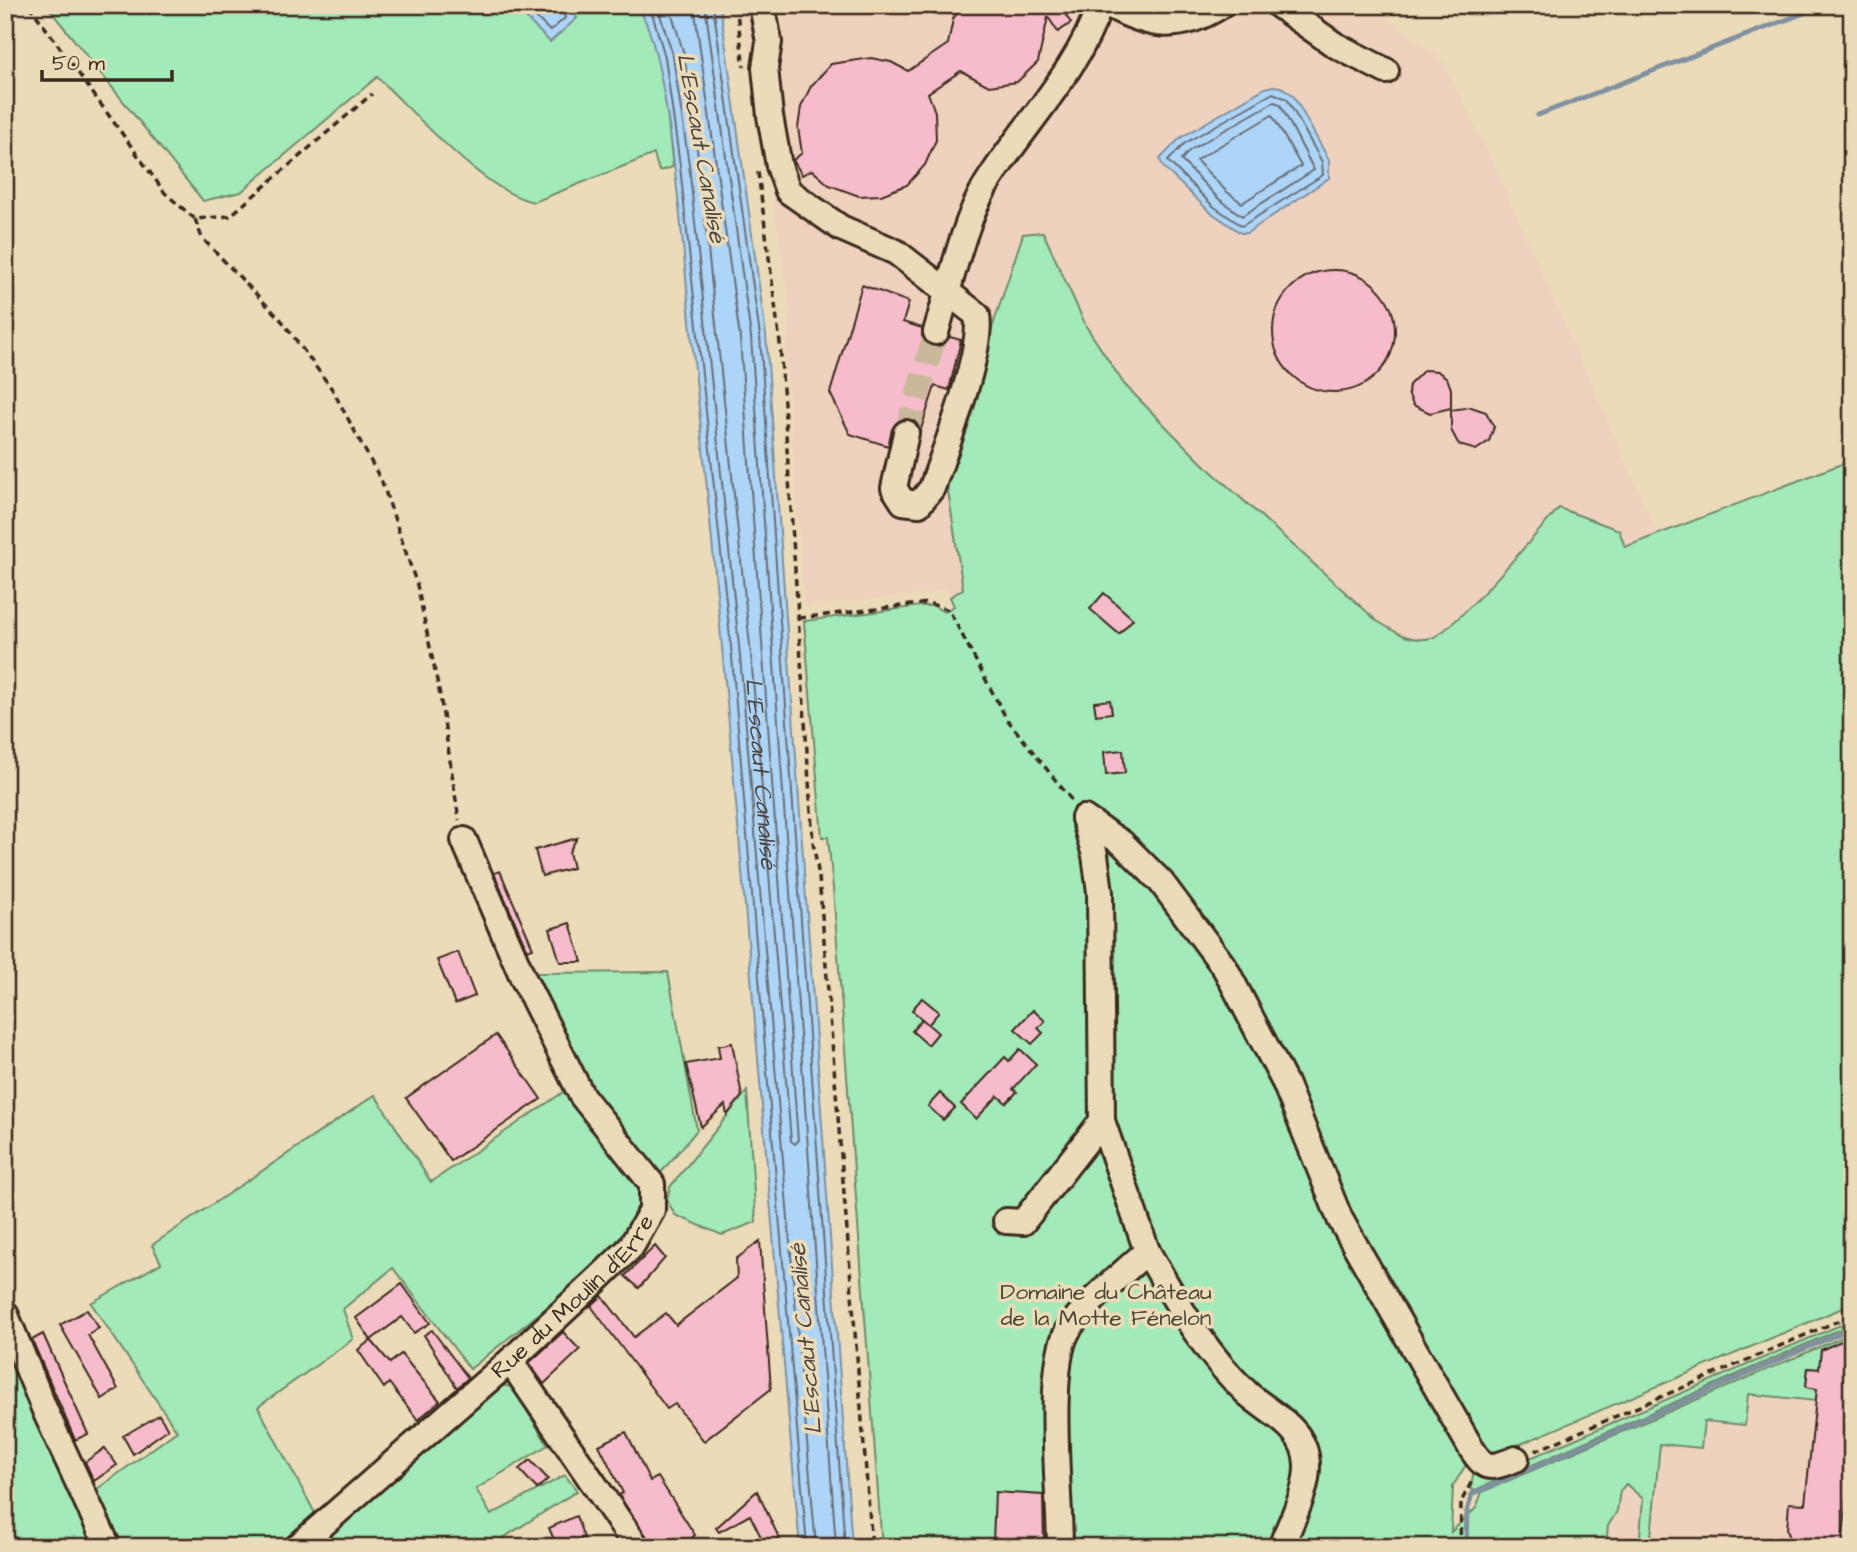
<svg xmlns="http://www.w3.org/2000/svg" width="1857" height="1552" font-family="'Architects Daughter',sans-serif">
<rect width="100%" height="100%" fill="#ecdbb8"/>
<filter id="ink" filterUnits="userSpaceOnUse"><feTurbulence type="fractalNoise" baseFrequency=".0143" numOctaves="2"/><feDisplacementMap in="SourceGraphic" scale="14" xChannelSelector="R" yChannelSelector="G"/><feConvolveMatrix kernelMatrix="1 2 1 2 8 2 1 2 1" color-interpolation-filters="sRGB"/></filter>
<g filter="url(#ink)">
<g fill="#efd2be">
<polygon points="743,5 1373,5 1443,62 1489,154 1658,533 1625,547 1619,531 1229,963 1033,547 950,597 944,588 925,594 804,606 785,350 790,311"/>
<polygon points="1852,1338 1852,1547 1474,1547 1485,1495"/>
</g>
<g fill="#a2eab8" stroke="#6e8a6b" stroke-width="2">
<path d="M46,5H513L550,42L577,18L566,5H636C665,37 667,124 673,167L659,171L654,154L534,202C484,192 415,113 377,77L241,192L203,201Z"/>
<path d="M1043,232L1086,326L1124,384L1201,462L1377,621C1394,631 1410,643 1431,638C1453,633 1538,531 1559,508L1619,530L1625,547L1852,460V1304L1490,1457L1479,1449L1344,1219L1304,1126L1298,1094L1255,1006L1191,909L1131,840L1108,838L1178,909L1228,983L1261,1041L1336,1227L1467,1463L1453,1486L1451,1532L1476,1508L1482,1492L1852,1333V1343L1841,1341L1821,1350L1819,1369L1808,1368L1806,1387L1817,1389L1816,1401L1748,1394L1745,1425L1704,1421L1701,1448L1660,1444L1650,1547H1639L1643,1499L1626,1484L1620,1491L1617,1511L1608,1526L1606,1547H882L833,888L828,837H822L804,621L921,606H934L944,612L954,606L950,597L963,589L945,471L1023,234Z"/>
<polygon points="668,972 697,1130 643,1194 635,1228 612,1255 470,1369 393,1268 343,1309 353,1339 258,1407 316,1515 280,1547 119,1547 93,1492 177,1431 91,1303 161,1263 152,1245 375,1095 431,1182 584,1078 533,973"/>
<polygon points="747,1091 756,1222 722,1235 675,1215 667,1200 670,1187"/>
<polygon points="1852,1320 1852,1324 1473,1491 1471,1487 1473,1475 1500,1471"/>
<polygon points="5,1339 97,1547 5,1547"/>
<polygon points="501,1385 512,1387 548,1445 476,1489 491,1515 565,1475 577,1491 489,1547 311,1547 490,1389"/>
</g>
<g fill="#add5f7" stroke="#7f91a0" stroke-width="2">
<polygon points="513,5 566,5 577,18 550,42"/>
<path d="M636,5H720L766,335L852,1547H800C764,1145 734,743 692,341C685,279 670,42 636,5Z"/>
<polygon points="1273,86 1281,87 1293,95 1329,160 1329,178 1247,233 1241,233 1209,211 1163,167 1160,159 1180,138 1265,88"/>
</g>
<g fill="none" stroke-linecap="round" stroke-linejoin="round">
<g stroke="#696e75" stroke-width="2">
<polyline points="523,5 550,31 565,18 561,5"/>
<polyline points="646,5 652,13 665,57 680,166 732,657 807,1547"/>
<polyline points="657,5 673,56 689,165 740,656 816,1547"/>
<path id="s1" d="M669,5L684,54L699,164L751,655L791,1141L795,1144L798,1141L740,338L694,5"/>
<polyline points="705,5 751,337 836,1547"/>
<polyline points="713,5 760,336 845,1547"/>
<polygon points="1273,93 1287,99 1322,162 1323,175 1242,226 1213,206 1168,161 1185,143"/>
<polygon points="1274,102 1280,104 1314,170 1242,216 1219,199 1181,160 1190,150"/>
<polygon points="1272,115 1301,166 1242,203 1226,191 1196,160"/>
</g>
<g stroke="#7f91a0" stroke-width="5">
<polyline points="1538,115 1825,5"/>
<polyline points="1466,1547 1467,1511 1472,1494 1852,1328"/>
</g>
</g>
<g fill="#f6bccc" stroke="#3b2a1e" stroke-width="2">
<polygon points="963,5 1059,5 1071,23 1058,32 1048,17 1038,62 1017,82 989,86 961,71 928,93 935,112 936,140 925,165 907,185 881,195 859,196 829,185 812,170 802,175 793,160 802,153 798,128 801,107 811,86 831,64 871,58 891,62 908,71 948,44 953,19"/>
<circle cx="1334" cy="331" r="61"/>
<polygon points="862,285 909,302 903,322 922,328 922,336 931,346 940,346 950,337 961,340 949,390 935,386 920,432 915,422 901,419 892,429 888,446 850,434 830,393"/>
<polygon points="1424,370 1437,371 1447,378 1451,389 1451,408 1430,413 1413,405 1408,393 1409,385"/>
<polygon points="1471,407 1486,412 1494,427 1489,441 1476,450 1459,445 1451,430 1451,410"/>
<polygon points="1104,593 1133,619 1119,634 1090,609"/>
<polygon points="1110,700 1112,713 1096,715 1094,702"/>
<polygon points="1123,750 1125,773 1106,775 1104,752"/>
<polygon points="577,838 569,852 573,868 542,876 535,850"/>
<polygon points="500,871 533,948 527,950 494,873"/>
<polygon points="570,923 582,962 560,962 550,929"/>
<polygon points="458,952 475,996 455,1004 437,960"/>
<polygon points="922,998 939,1012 928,1025 912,1010"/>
<polygon points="1033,1010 1045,1021 1038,1028 1043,1033 1032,1044 1015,1029"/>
<polygon points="922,1019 938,1033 928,1045 912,1031"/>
<polygon points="496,1035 541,1099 451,1161 406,1098"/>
<polygon points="732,1043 742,1096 727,1115 725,1105 701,1127 686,1064 720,1058 718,1046"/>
<polygon points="1020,1049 1036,1064 1013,1089 1017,1092 1006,1103 998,1096 976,1119 961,1104 1005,1057 1009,1061"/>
<polygon points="940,1093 955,1108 943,1120 928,1106"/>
<polygon points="760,1241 771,1389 704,1441 675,1404 667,1409 591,1306 602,1296 634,1337 666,1313 676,1325 737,1278 736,1259"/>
<polygon points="655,1246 665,1258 639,1288 625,1276"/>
<polygon points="402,1284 430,1323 414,1333 402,1317 371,1340 356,1318"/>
<polygon points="87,1310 99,1328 88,1335 118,1389 102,1399 60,1325"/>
<polygon points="432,1330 468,1378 457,1388 424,1335"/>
<polygon points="563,1332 580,1350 544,1384 529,1363"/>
<polygon points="43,1334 88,1434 75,1440 32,1340"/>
<polygon points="371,1340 390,1363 401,1354 440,1401 418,1420 389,1383 384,1388 358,1350"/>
<polygon points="1841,1341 1852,1343 1852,1446 1842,1547 1802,1547 1791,1541 1787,1530 1789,1503 1805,1504 1817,1389 1806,1387 1808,1368 1819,1369 1821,1350"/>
<polygon points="159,1415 168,1429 133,1454 123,1436"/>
<polygon points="626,1432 650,1481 658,1477 695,1535 682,1547 652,1547 619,1495 623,1493 599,1445"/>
<polygon points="105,1448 117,1465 94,1481 85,1462"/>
<polygon points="530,1460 548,1479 537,1489 519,1469"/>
<polygon points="757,1491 781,1542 771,1547 766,1547 750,1515 719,1532 716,1528"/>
<polygon points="995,1492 1043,1495 1044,1545 993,1543"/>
<polygon points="576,1516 584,1538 557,1547 549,1528"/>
</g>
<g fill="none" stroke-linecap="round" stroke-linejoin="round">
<polyline stroke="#c9b899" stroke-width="24" stroke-dasharray="24 12" stroke-linecap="butt" points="906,433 936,332"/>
<defs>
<g id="minor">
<path d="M762,5L769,42L765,68L770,116L779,166L788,191L841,228L896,252L977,315C984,350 945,449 932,488L919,504L903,502L894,488L906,433"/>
<path d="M1109,5C1151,28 1180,32 1222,5"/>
<polyline points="1278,5 1335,45 1386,71"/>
<path d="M936,332C949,289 963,223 986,185C1023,125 1077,73 1100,5"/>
<path d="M1084,818L1122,843L1161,882L1225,968L1285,1083L1340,1219L1471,1448C1486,1472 1491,1468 1516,1459"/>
<polyline points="1084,818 1095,855 1100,892 1102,1121 1147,1251"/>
<polyline points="1006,1221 1023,1222 1102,1121"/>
<polyline points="5,1313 46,1413 108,1547"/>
<polyline points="510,1361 637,1547"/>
<path id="s2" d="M297,1547L510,1361L599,1278L631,1247L652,1210V1184L582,1096L523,978L464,840"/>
<path d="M1060,1547C1060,1497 1046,1370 1067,1332C1083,1304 1123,1274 1147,1251C1177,1303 1204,1353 1248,1394C1272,1415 1306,1428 1307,1465C1308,1491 1290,1523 1281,1547"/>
</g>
</defs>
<use href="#minor" stroke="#3b2a1e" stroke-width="30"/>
<g stroke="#3b2a1e" stroke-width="3.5" stroke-dasharray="7 5" stroke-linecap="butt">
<polyline points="29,5 165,193 195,219 230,216 372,94"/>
<polyline points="736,5 744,67"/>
<polyline points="758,172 780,343 813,842 819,877 872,1547"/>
<polyline points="195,219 202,238 282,321 332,389 382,482 417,585 440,695 459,820"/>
<polyline points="799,618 928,603 949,610 1006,718 1073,802"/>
<polyline points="1535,1451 1852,1315"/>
<polyline points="1460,1547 1461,1502 1473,1479"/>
</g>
<use href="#minor" stroke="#ecdbb8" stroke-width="24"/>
</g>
</g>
<g text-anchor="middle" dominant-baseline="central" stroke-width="7" stroke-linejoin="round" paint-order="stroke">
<g font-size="23" fill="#4a4735" stroke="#ecdbb8">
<text x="1106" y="1292">Domaine du Château<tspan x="1106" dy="26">de la Motte Fénelon</tspan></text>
</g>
<g font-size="23" fill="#3b2a1e" stroke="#ecdbb8">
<text stroke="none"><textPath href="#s2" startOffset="373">Rue du Moulin d'Erre</textPath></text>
</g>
<g font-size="24" font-style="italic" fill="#4c443f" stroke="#ecdbb8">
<text transform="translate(701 148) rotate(80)">L'Escaut Canalisé</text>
<text stroke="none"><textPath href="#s1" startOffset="775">L'Escaut Canalisé</textPath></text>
<text transform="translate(806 1339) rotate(-95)">L'Escaut Canalisé</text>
</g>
</g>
<rect width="1857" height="1552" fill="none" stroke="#ecdbb8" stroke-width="28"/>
<rect x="14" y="14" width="1829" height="1524" fill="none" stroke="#3b2a1e" stroke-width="2.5" filter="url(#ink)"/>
<path d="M42 70v10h130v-10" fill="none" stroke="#3b2a1e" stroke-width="3.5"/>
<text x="52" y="70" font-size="21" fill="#3b2a1e" stroke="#ecdbb8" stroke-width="5" paint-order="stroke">50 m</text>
</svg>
